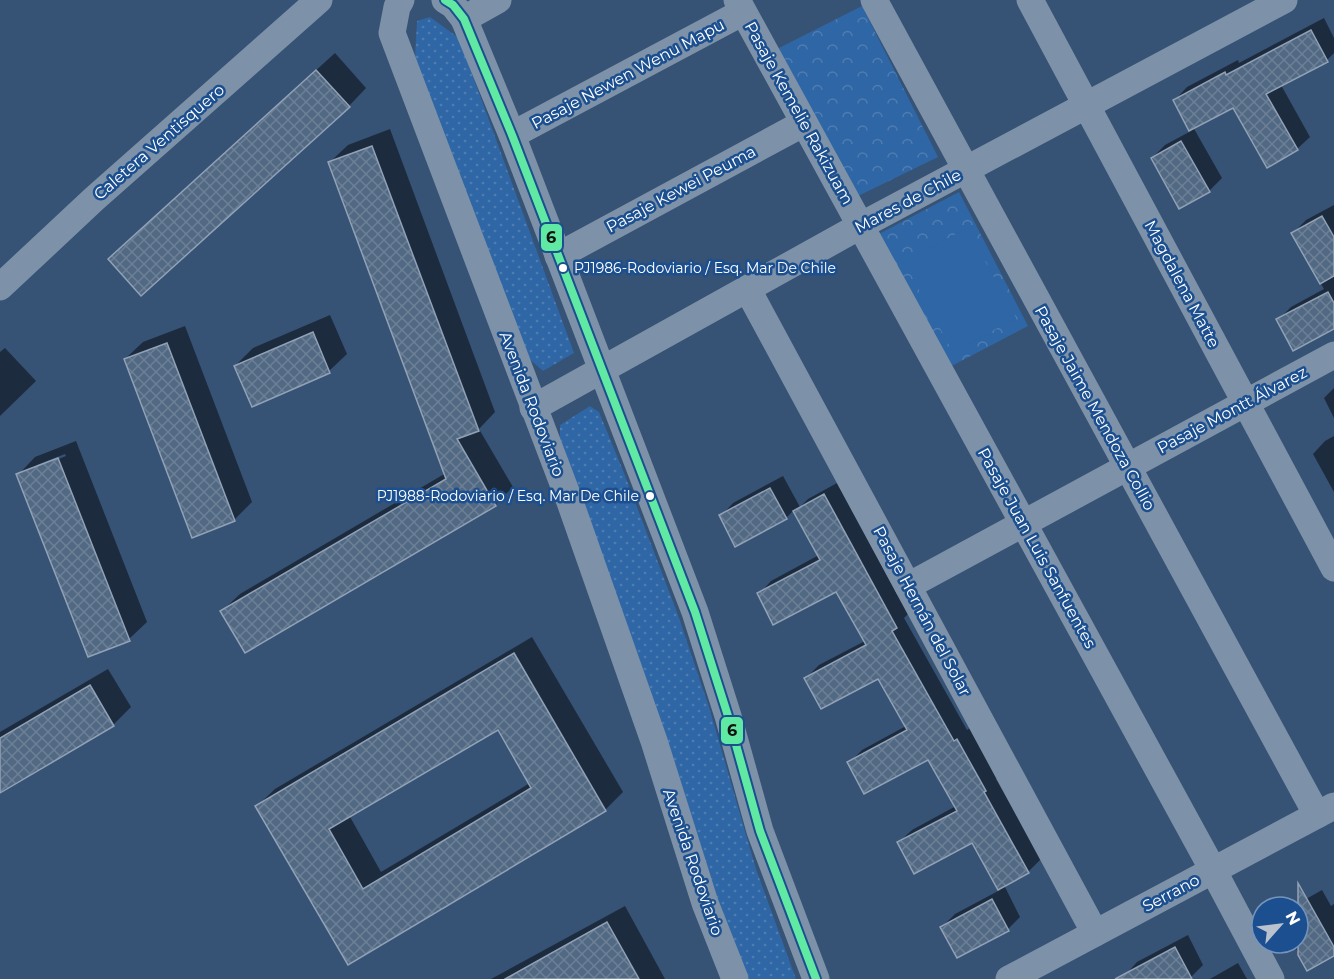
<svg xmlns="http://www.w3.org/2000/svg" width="1334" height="979" font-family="Montserrat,sans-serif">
<defs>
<pattern id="grass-dots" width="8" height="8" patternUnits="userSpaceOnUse" patternTransform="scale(1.5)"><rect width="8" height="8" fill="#2f66a5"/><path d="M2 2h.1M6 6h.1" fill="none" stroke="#4e7db2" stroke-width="1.8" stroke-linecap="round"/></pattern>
<pattern id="park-crowns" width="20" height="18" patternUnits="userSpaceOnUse" patternTransform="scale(1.5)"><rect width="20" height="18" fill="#2f66a5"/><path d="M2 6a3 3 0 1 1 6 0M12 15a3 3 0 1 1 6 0" fill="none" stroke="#4e7db2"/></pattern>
<pattern id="building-cross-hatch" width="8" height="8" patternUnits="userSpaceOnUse" patternTransform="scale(1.5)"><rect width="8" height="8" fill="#526984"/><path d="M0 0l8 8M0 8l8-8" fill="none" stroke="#6c8096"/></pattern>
</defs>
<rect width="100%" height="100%" fill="#365274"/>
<g fill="url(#grass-dots)">
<polygon points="430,17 459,38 574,353 543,371 526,356 415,57 417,21"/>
<polygon points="590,406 599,412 624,473 678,615 709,707 756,869 796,979 748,979 696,842 637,653 560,438 560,425"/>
</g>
<g fill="url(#park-crowns)">
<polygon points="862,6 938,157 852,199 777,49"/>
<polygon points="959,192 1028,326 944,370 875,236"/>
</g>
<polygon fill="#2f66a5" points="967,228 1016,318 953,352 904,262"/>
<g fill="#0007" fill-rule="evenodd">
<polygon points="1324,18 1334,38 1334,53 1327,60 1281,85 1310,137 1297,149 1234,106 1193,127 1222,178 1209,191 1180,207 1152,158 1165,145 1191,131 1175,100 1187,87 1238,60 1239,63"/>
<polygon points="335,53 366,88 349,106 127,242"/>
<polygon points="390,129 495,412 479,429 513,487 495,505 245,651 222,611 240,594 446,473 330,162 348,145"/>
<polygon points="1334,205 1334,327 1278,320 1291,307 1324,289 1293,233 1306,220"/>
<polygon points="330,315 347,354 329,371 252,405 235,366 253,348"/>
<polygon points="185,326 252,502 234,520 125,359 143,342"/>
<polygon points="5,348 36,381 0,416 0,352"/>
<polygon points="1334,388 1334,418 1324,398"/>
<polygon points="1334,436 1334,492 1313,454 1325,441"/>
<path d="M76,441L147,622L129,639L18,475L35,457ZM65,454L66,456L37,468V465Z"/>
<polygon points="783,476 800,507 808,499 837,483 908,614 904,618 967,730 970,728 998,777 996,779 1041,859 1028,872 1004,885 1020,917 1008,929 942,927 955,914 1000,890 972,841 899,842 912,830 956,806 929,758 849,763 862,750 906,726 879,677 806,678 819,665 865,641 836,590 759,594 771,581 819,555 794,510 786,518 721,516 733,503"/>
<path d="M532,637L623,792L605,810L348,963L257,806L275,789ZM499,728L530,783L381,872L349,815Z"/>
<polygon points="108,669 131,707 113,725 0,791 0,732"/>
<polygon points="1322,890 1331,906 1334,904 1334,954 1307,969 1293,943 1298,943 1298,907 1292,907"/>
<polygon points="625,906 665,979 491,979"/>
<polygon points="1188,935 1203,965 1191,977 1187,979 1114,979 1129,971 1137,962"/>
<polygon points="1238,963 1247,979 1210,979"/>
</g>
<g fill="url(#building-cross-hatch)" stroke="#92a2b6" stroke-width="1.5" fill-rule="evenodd">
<polygon points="1311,30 1328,62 1266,94 1298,150 1267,168 1233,108 1189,131 1173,100 1225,72 1226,75"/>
<polygon points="316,70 350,107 141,296 108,259"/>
<polygon points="1181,141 1210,192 1179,209 1151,158"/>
<polygon points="372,146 479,431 457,439 496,506 245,653 220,611 446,479 328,162"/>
<polygon points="1322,216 1334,237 1334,276 1320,284 1291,233"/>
<polygon points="1328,292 1334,303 1334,329 1293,351 1276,319"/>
<polygon points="313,332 330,373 252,407 234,366"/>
<polygon points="167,343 235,521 192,538 124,359"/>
<polygon points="58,458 130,641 88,657 16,474"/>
<polygon points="770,488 787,519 735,547 719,515"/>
<polygon points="824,494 897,628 892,631 954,741 957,739 986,791 984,792 1029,873 998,890 972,843 914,874 897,842 957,811 928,760 864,794 847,762 907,730 878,679 821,709 804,678 866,645 836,592 773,625 757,593 820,560 793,511"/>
<path d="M514,653L606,811L348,965L255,806ZM498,730L531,788L363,889L329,829Z"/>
<polygon points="90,685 114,726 0,793 0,738"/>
<polygon points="1298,883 1334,947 1334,956 1307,971 1298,955"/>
<polygon points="992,899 1009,931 957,958 940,927"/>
<polygon points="607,922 639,979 505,979"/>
<polygon points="1175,947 1192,979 1115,979"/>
</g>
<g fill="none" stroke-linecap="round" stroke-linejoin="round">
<g stroke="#7d92a8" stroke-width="27">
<polyline points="401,0 397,7 392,33 570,502 654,741 705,903 735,979"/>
<polyline points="445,0 453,5 464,19 512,135 695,612 728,716 760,831 816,979"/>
<polyline points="737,0 1213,870 1271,979"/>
<polyline points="874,0 1317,815"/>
<polyline points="1030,0 1334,568"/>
<polyline points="464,19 498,0"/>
<polyline points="512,135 743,12"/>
<polyline points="558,256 804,123"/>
<polyline points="0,287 94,199 319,0"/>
<polyline points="748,290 1095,933"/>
<polyline points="533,408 860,226 1284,0"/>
<polyline points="908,586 1334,355"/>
<polyline points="1009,979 1334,806"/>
</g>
<defs>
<polyline id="bus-1" points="445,0 453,5 464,19 512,135 695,612 728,716 760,831 816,979"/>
</defs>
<use href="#bus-1" stroke="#1b4f8f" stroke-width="12"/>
<use href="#bus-1" stroke="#60e9a3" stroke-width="8"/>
</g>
<g fill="#fff" stroke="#1b4f8f" stroke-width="2">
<circle cx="563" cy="268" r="5"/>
<circle cx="650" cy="496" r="5"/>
</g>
<g text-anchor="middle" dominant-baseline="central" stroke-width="5" stroke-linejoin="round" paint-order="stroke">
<g font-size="14" fill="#fff" stroke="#1b4f8f" text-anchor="start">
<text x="574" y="268">PJ1986-Rodoviario / Esq. Mar De Chile</text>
<text x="639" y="496" text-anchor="end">PJ1988-Rodoviario / Esq. Mar De Chile</text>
</g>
<g font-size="16" fill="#fff" stroke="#1b4f8f">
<text transform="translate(628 74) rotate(-28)">Pasaje Newen Wenu Mapu</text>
<text transform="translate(799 113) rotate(61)">Pasaje Kemelie Rakizuam</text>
<text transform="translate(159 142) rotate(-41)">Caletera Ventisquero</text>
<text transform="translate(681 189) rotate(-28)">Pasaje Kewei Peuma</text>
<text transform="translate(908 201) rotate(-28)">Mares de Chile</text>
<text transform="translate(1182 284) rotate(62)">Magdalena Matte</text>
<text transform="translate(532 404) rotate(69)">Avenida Rodoviario</text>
<text transform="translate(1095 408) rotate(61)">Pasaje Jaime Mendoza Collio</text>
<text transform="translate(1232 410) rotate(-28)">Pasaje Montt Álvarez</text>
<text transform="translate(1037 548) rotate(61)">Pasaje Juan Luis Sanfuentes</text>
<text transform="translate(922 611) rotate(62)">Pasaje Hernán del Solar</text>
<text transform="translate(693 862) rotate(71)">Avenida Rodoviario</text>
<text transform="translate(1171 893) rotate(-28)">Serrano</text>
</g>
</g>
<g stroke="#1b4f8f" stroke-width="2">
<rect x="540" y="223" width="23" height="29" rx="6" fill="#60e9a3"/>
<rect x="720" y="716" width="24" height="29" rx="6" fill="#60e9a3"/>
</g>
<g font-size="16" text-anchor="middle" font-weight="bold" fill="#111">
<text x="551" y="243">6</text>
<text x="732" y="736">6</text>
</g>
<g transform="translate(1280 925) rotate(62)"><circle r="28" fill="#1b4f8f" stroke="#7695bc" stroke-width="1.5"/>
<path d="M0-4.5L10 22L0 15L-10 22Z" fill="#b9c2ce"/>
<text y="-9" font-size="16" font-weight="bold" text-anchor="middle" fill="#ffffff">N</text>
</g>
</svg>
